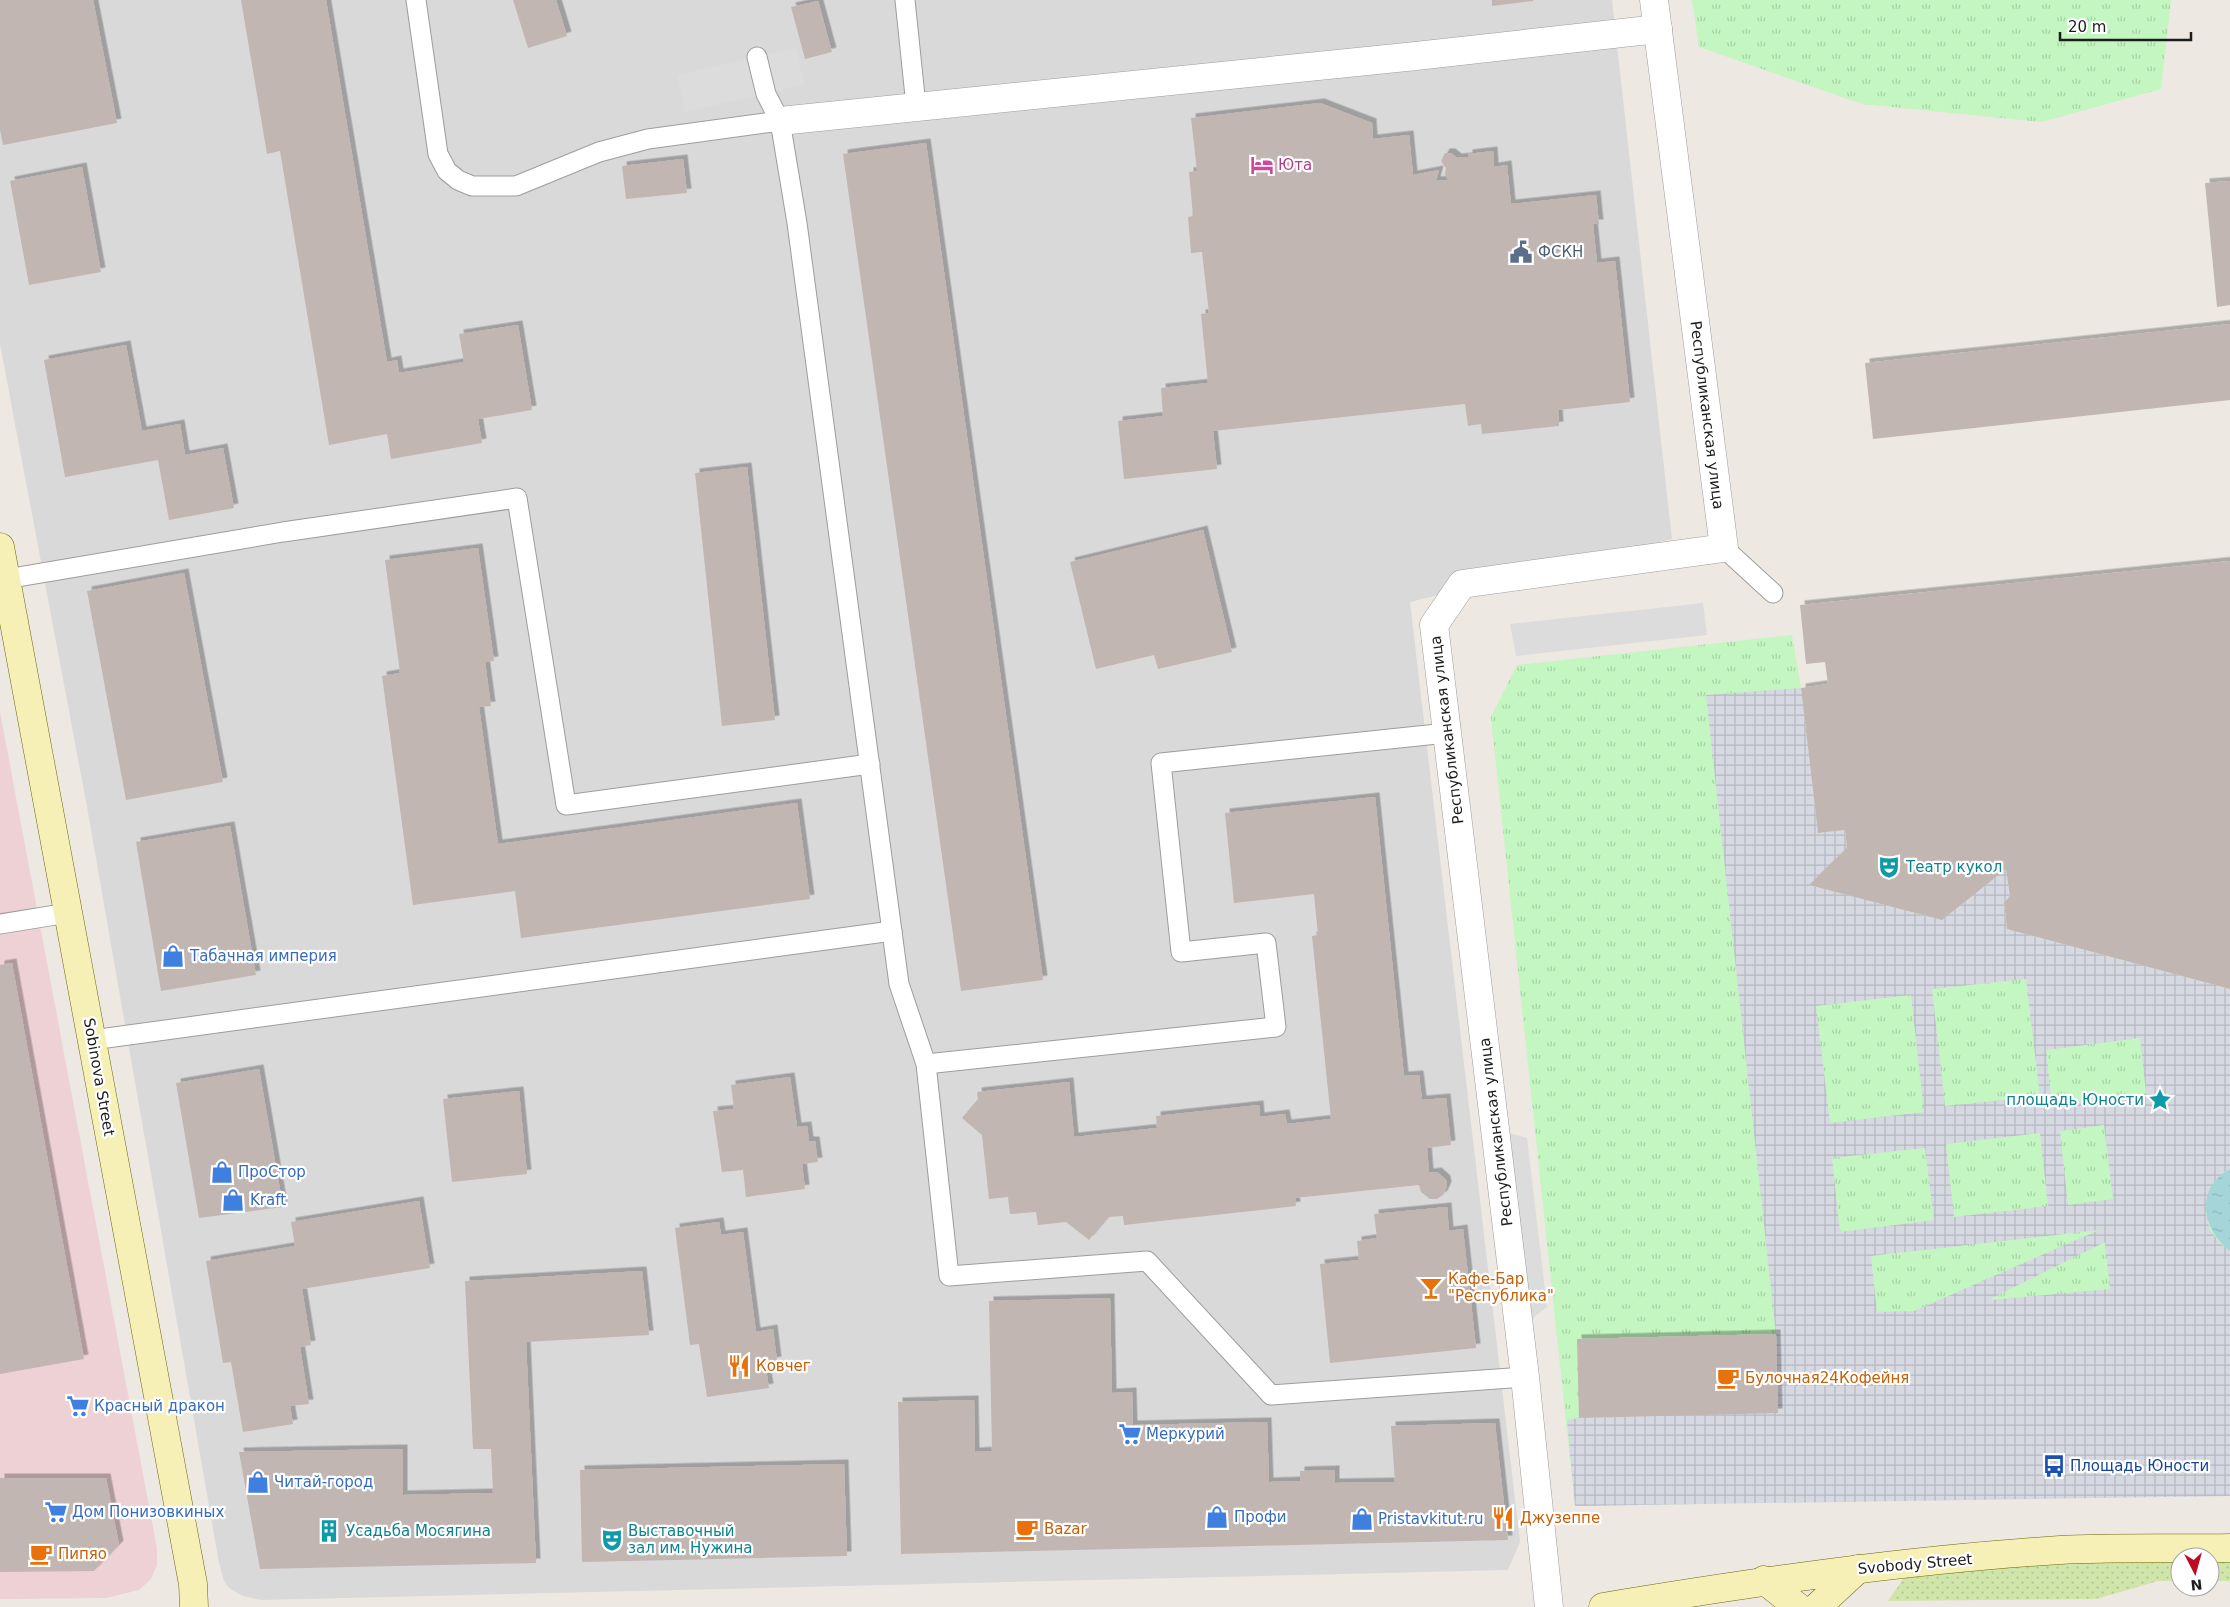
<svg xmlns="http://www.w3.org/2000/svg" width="2230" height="1607" font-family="'DejaVu Sans',sans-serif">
<defs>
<pattern id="grass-dots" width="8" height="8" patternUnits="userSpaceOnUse" patternTransform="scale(1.25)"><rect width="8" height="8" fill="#d0e5a9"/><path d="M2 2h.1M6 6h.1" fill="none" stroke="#b2c491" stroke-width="1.8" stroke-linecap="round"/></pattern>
<pattern id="park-tufts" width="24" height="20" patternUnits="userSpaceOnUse" patternTransform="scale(1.25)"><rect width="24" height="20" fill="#c3f6c0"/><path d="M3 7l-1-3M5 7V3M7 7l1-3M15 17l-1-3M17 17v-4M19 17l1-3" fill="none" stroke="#a7d2a4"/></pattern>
<pattern id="plaza-grid" width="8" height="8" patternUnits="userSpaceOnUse" patternTransform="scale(1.25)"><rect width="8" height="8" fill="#d6d8e2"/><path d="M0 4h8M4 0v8" fill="none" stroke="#b7b9c1"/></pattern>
<pattern id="water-ripples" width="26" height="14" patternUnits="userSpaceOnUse" patternTransform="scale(1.25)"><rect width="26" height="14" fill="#a4d5d9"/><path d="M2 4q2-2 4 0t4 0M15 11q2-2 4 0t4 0" fill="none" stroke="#8db6ba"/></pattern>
<filter id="shadow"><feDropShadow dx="4.5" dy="-4.5" stdDeviation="0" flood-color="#0004"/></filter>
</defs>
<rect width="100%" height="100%" fill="#ede8e2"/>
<polygon fill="#dad9d9" points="0,0 1612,0 1672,539 1410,602 1520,1542 1508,1570 261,1600 243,1596 229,1588 224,1581 219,1563 87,807 0,344"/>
<polygon fill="#edd1d4" points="0,712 157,1549 157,1565 151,1579 139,1590 106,1598 0,1599"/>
<g fill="url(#grass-dots)">
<rect x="2210" y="1559" width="20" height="22"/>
<polygon points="2180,1560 2180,1581 2158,1581 2096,1599 1888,1601 1906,1575 2062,1561"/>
</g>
<g fill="url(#park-tufts)">
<polygon points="1692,0 2171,0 2161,89 2041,122 1862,104 1699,47"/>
<polygon points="1792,635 1801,688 1818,833 1809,885 1942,920 2006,869 2010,897 2004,902 2007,929 2230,989 2230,1495 1575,1506 1491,717 1517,665"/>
</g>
<g fill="#dcdcdc">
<polygon points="796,48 804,85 685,112 677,75"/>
<polygon points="1703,603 1707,635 1516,656 1510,624"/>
<polygon points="1496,1129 1527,1138 1547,1307 1519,1329"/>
</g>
<path fill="url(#plaza-grid)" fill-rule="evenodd" d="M1801,688L1818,833L1845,830L1847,848L1809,885L1942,920L2006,869L2010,897L2004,902L2007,929L2230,989V1169L2224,1172L2206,1214L2210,1230L2219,1242L2230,1251V1496L1575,1506L1567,1420L1579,1418L1776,1334L1706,695ZM2026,979L2040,1096L1945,1106L1932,989ZM1911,995L1924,1112L1830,1123L1816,1006ZM2140,1038L2146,1093L2052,1105L2046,1050ZM2104,1125L2113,1199L2068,1205L2060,1131ZM2040,1133L2048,1206L1954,1217L1946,1144ZM1925,1148L1934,1220L1840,1232L1832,1158ZM2099,1230L1914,1311L1877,1312L1871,1256ZM2105,1242L2110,1289L1990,1300V1299Z"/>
<path fill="url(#water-ripples)" d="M2230,1169V1251C2202,1230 2194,1188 2230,1169Z"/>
<g fill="#c1b6b2" filter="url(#shadow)">
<polygon points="0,0 93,0 117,123 3,145 0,130"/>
<polygon points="241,0 326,0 387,362 397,360 399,373 464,362 459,334 518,325 532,410 478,419 482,443 391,459 387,434 329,445 280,151 267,154"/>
<polygon points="513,0 556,0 567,36 528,48"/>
<polygon points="1492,0 1533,0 1533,1 1492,6"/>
<polygon points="818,1 832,52 805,59 791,7"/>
<polygon points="1320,103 1372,123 1373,139 1409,135 1413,175 1439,170 1436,181 1448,180 1445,174 1446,168 1441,161 1445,153 1451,153 1457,158 1468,157 1468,154 1493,151 1494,167 1507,165 1511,204 1596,195 1599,224 1593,224 1597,263 1615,261 1630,402 1558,410 1559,426 1482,434 1481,424 1468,426 1465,404 1213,431 1217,469 1124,479 1118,421 1163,416 1161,388 1208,383 1201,314 1209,313 1202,252 1191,253 1188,217 1193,216 1189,172 1197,171 1191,118"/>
<polygon points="926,143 1043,980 961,991 843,154"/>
<polygon points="683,159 687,193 626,199 622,166"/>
<polygon points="82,167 101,272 29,285 10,181"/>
<polygon points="2230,181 2230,305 2217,307 2205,183"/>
<polygon points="2230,324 2230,400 1873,439 1865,363"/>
<polygon points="126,345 142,431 180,424 185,455 223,448 234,508 169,520 158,460 65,477 44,360"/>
<polygon points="747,467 775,720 722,726 695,473"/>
<polygon points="1203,530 1232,652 1158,669 1154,655 1096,669 1070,562"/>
<polygon points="478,548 494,661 485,662 491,706 479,707 498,844 797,803 810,899 521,938 515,891 413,905 382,676 400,673 385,560"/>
<polygon points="2230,561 2230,989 2007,929 2004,902 2010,897 2006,869 1942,920 1809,885 1847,848 1845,830 1818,833 1801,688 1828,684 1825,662 1806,664 1800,605"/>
<polygon points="184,573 223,782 126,800 87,591"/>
<polygon points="1375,797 1404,1076 1419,1075 1422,1100 1446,1098 1451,1145 1427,1148 1429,1173 1437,1172 1446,1180 1447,1186 1443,1195 1437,1199 1430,1199 1421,1192 1419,1185 1295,1198 1296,1206 1124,1225 1123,1216 1108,1217 1089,1240 1066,1222 1038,1225 1036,1212 1010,1214 1008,1197 989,1199 982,1135 962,1118 978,1099 977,1092 1069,1082 1074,1137 1157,1128 1156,1116 1259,1105 1260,1117 1285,1114 1287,1124 1331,1119 1312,936 1318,935 1314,894 1234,903 1225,813"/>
<polygon points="230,826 256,975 161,991 136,842"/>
<polygon points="12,963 84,1359 0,1374 0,965"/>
<polygon points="259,1069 283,1207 199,1218 176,1083"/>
<polygon points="790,1077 797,1127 807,1126 809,1141 815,1141 818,1162 802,1164 805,1189 746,1197 743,1170 722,1172 713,1111 734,1109 731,1085"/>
<polygon points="519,1091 527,1174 452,1182 443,1099"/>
<polygon points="419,1201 430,1268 302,1289 311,1345 300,1347 309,1404 290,1406 293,1424 243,1432 231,1362 223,1363 206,1261 295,1246 291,1222"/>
<polygon points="1447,1207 1449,1231 1463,1229 1476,1348 1330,1363 1320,1264 1359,1260 1357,1241 1377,1238 1374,1214"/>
<polygon points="719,1222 721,1235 743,1232 756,1332 773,1329 777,1361 765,1363 769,1388 707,1397 699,1344 690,1345 675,1228"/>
<polygon points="642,1271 649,1335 526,1342 536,1563 260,1569 239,1452 403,1449 403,1495 493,1493 491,1449 473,1449 465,1281"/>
<polygon points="1110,1298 1112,1393 1132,1392 1133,1425 1267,1422 1269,1482 1300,1481 1300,1471 1335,1470 1335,1483 1395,1482 1391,1426 1495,1423 1508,1540 901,1554 898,1402 974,1400 975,1452 992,1451 989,1301"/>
<polygon points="1776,1334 1778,1413 1579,1418 1577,1339"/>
<polygon points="844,1464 847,1556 582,1562 580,1470"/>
<polygon points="0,1478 106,1478 119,1545 94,1571 0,1572"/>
</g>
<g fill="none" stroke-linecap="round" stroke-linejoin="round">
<defs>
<g id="service">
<polyline points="416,0 438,154 447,171 458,180 472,186 516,186 599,152 648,139 780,121"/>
<polyline points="905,0 916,106"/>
<polyline points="757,57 766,94 780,121 797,223 899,984 926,1064 949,1276 1147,1261 1271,1395 1525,1377"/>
<polyline points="1724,548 1773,593"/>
<polyline points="6,579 283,532 517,498 566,805 870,764"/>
<polyline points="0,924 68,913"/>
<polyline points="92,1040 892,931"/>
<polyline points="926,1064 1276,1027 1266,943 1181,952 1161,763 1447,733"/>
</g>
<g id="minor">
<polyline points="780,121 1416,56 1658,29"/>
<polyline points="1549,1607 1525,1377 1434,625 1462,584 1724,548 1654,0"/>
</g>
<g id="secondary">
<polyline points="0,547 193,1584 194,1607"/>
<polyline points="1764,1580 1798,1607"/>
<path d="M1603,1607C1754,1582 1906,1560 2060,1550C2116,1547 2174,1549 2230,1548"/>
<polyline points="1817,1607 1858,1569"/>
</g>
</defs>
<use href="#service" stroke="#9d9d9d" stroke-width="21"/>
<use href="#minor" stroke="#9d9d9d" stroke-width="29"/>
<use href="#secondary" stroke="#6c680a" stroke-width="29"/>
<use href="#service" stroke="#fff" stroke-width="19"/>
<use href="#minor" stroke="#fff" stroke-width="28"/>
<use href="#secondary" stroke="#f6f0b7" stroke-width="28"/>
</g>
<defs>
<symbol id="hotel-bare" viewBox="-9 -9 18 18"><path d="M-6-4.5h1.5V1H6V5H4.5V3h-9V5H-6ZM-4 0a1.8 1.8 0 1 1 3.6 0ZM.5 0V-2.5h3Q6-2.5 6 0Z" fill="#d1479c" stroke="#fff" stroke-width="2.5" paint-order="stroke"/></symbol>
<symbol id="civic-bare" viewBox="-9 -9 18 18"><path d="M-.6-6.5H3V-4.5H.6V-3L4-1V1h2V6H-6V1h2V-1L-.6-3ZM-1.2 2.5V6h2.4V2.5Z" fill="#5c6f8a" stroke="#fff" stroke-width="2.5" paint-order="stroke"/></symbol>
<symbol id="theatre-bare" viewBox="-9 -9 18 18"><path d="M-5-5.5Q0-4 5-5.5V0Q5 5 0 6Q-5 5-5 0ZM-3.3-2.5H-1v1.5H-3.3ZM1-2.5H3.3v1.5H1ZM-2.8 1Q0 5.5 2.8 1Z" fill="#0f9aa8" stroke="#fff" stroke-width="2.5" paint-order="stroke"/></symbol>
<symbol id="shop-bare" viewBox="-9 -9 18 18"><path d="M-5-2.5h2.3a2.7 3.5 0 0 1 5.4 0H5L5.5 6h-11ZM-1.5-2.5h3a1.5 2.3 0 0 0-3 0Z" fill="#3f7fe0" stroke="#fff" stroke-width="2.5" paint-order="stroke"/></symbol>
<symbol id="sight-bare" viewBox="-9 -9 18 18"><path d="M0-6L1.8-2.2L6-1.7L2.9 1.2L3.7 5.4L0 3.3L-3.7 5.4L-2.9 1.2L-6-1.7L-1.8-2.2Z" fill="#0f9aa8" stroke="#fff" stroke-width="2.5" paint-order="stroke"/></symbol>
<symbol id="bar-bare" viewBox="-9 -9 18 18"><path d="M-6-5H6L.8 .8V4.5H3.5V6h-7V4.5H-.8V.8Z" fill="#e8710a" stroke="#fff" stroke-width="2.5" paint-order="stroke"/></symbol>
<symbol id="restaurant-bare" viewBox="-9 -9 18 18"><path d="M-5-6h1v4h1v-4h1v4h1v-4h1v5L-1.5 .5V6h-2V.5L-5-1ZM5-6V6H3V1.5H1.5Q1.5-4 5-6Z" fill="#e8710a" stroke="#fff" stroke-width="2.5" paint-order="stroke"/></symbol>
<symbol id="cafe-bare" viewBox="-9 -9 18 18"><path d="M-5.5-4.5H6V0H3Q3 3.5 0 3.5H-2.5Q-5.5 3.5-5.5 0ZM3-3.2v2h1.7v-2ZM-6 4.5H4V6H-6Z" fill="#e8710a" stroke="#fff" stroke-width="2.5" paint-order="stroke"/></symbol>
<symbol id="supermarket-bare" viewBox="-9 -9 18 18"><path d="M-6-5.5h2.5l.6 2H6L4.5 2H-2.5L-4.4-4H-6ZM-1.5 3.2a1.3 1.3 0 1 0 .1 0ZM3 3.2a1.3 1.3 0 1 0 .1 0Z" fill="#3f7fe0" stroke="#fff" stroke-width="2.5" paint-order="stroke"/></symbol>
<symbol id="bus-bare" viewBox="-9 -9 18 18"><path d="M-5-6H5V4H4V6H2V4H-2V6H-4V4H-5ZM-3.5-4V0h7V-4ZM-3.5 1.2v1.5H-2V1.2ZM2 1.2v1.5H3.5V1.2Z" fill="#1a4fb4" stroke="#fff" stroke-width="2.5" paint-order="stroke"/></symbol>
<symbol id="building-bare" viewBox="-9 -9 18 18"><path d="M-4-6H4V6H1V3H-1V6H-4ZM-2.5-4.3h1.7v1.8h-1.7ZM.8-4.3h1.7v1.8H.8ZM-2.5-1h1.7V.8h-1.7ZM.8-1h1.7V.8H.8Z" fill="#0f9aa8" stroke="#fff" stroke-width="2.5" paint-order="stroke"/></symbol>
</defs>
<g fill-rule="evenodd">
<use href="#hotel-bare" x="1246" y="149" width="32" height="32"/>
<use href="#civic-bare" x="1505" y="236" width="32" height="32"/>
<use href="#theatre-bare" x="1873" y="851" width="32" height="32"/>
<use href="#shop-bare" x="157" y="940" width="32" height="32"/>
<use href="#sight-bare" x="2144" y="1084" width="32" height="32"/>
<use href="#shop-bare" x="206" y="1156" width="32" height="32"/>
<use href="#shop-bare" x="217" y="1184" width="32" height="32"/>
<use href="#bar-bare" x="1415" y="1272" width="32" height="32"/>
<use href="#restaurant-bare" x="723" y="1350" width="32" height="32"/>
<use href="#cafe-bare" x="1712" y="1362" width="32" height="32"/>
<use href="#supermarket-bare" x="62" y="1390" width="32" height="32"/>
<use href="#supermarket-bare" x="1114" y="1418" width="32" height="32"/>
<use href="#bus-bare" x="2038" y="1450" width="32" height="32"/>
<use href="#shop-bare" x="242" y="1466" width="32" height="32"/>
<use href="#supermarket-bare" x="40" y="1496" width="32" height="32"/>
<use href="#shop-bare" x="1201" y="1501" width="32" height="32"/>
<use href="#restaurant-bare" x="1487" y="1502" width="32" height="32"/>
<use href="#shop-bare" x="1346" y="1503" width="32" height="32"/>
<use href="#cafe-bare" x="1011" y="1513" width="32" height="32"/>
<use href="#building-bare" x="313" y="1515" width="32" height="32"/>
<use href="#theatre-bare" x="596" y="1524" width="32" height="32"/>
<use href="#cafe-bare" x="25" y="1538" width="32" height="32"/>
</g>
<g text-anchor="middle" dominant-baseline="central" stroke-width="4.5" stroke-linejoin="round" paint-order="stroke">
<g font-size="15" fill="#b23c85" stroke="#fff" text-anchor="start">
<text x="1278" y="165">Юта</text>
</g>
<g font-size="15" fill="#4e5e75" stroke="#fff" text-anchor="start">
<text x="1538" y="252">ФСКН</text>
</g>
<g font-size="15" fill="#1c1c1c" stroke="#fff">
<text transform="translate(1707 415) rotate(83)">Республиканская улица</text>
<text transform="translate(1447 730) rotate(-97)">Республиканская улица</text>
<text transform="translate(99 1077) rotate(80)">Sobinova Street</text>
<text transform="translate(1496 1132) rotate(-97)">Республиканская улица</text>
<text transform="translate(1915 1564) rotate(-5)">Svobody Street</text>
</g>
<g font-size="15" fill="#0d838f" stroke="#fff" text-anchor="start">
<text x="1906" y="867">Театр кукол</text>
<text x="2144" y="1100" text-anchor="end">площадь Юности</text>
<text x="346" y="1531">Усадьба Мосягина</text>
<text x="628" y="1531">Выставочный<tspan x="628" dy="17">зал им. Нужина</tspan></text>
</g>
<g font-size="15" fill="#366cbe" stroke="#fff" text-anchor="start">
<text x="190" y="956">Табачная империя</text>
<text x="238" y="1172">ПроСтор</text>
<text x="250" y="1200">Kraft</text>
<text x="94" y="1406">Красный дракон</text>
<text x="1146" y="1434">Меркурий</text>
<text x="274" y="1482">Читай-город</text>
<text x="72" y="1512">Дом Понизовкиных</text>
<text x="1234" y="1517">Профи</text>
<text x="1378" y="1519">Pristavkitut.ru</text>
</g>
<g font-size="15" fill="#c56008" stroke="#fff" text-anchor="start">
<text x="1448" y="1279">Кафе-Бар<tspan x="1448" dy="17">"Республика"</tspan></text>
<text x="756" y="1366">Ковчег</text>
<text x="1745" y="1378">Булочная24Кофейня</text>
<text x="1520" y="1518">Джузеппе</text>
<text x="1044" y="1529">Bazar</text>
<text x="58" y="1554">Пипяо</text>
</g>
<g font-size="15" fill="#164399" stroke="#fff" text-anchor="start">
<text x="2070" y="1466">Площадь Юности</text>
</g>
</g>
<g transform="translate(2195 1572) rotate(174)"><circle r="24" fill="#ffffff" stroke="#a4a4a4"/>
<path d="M0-4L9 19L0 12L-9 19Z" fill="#be0a24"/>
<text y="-8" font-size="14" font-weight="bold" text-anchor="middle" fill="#1c1c1c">N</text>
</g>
<path d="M2060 32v8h131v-8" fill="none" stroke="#1c1c1c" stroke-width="2.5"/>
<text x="2068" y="32" font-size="15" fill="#1c1c1c" stroke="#ffffff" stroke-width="4" paint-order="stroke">20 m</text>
</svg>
